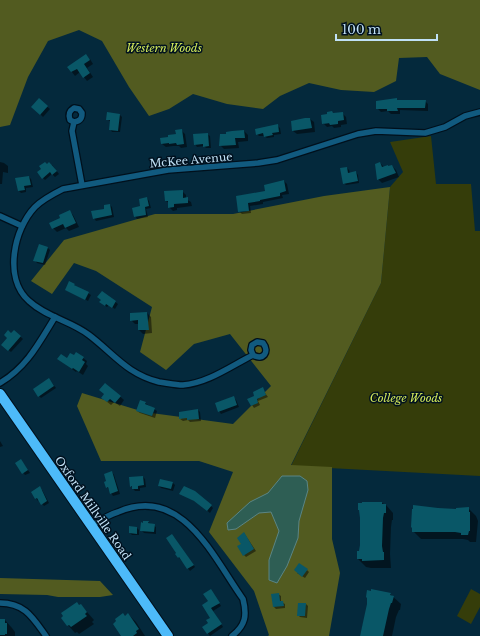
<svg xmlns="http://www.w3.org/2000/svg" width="480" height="636" font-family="'Libre Baskerville',serif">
<rect width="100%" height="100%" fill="#04293c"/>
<g fill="#353d0a">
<polygon points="431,136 436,184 471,184 475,231 480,231 480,476 291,466 381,283 390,187 403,172 390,142"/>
<polygon points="471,589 480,594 480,607 471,624 457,616"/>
</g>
<g fill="#525b20">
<polygon points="0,0 480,0 480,90 440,74 427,57 399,58 396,81 374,92 341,90 309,83 280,96 263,109 227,104 193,94 169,109 149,116 129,87 102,41 79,30 48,41 28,77 10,125 0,127"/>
<polygon points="390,187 381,283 291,465 332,467 332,539 340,573 329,636 268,636 269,635 254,591 209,532 233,472 199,461 101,461 77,406 82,393 144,412 233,424 271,386 230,334 194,344 166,370 140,352 152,307 96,271 74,263 52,294 31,281 64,240 155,214 233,214 324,196"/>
<polygon points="0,578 100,581 113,595 100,597 58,597 47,595 0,594"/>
</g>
<polygon fill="#2e5e54" stroke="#5a8585" points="282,476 300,476 307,481 308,490 299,521 298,538 287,566 277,583 269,580 269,560 279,531 271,512 259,513 236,529 228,530 227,523 250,502 268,493"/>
<g fill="#0007" fill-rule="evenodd">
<polygon points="90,59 93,64 87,68 93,77 87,81 80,72 75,76 68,67"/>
<polygon points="39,100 50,109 43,117 33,107"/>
<polygon points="397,100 398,101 425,101 428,104 428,111 400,110 400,114 391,114 388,111 381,112 377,108"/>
<path d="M342,113L346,117L347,124L341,125V127L334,128L332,126L327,127L323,123L334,114ZM324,122L334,123L324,124Z"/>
<polygon points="120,115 122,117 120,132 112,132 110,129 111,122 107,119"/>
<polygon points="310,119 314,122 315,132 297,134 293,131"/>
<polygon points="277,125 280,128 281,134 274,135 274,137 267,138 264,136 259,136 257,134"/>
<polygon points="182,131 185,134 187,147 181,148 179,146 173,146 166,147 162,144 177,135"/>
<polygon points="244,131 248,135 248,141 238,142 239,148 224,149 220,145"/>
<polygon points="207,134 210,136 211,148 206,148 204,146 197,147 195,144"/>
<polygon points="0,162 4,163 8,166 8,173 3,172 2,184 0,184"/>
<polygon points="380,163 384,167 392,166 396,170 399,177 382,183 378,179"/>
<polygon points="47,165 52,165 59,174 55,177 52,174 45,180 43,178"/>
<polygon points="347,168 349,170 350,173 356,172 358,175 359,183 346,185 344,183"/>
<polygon points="29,177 31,179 33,187 26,188 26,192 21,193 19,191"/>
<polygon points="284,181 287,184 289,194 282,195 283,198 263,202 263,204 250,206 251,213 242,214 239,211 237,197 266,192"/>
<polygon points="182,191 186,195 186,199 191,202 192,206 177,208 177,210 173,211 169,207 169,203 166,201"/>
<polygon points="147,198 149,201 151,208 146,209 148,217 137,219 135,216"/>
<polygon points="110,205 112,207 114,217 96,221 94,218"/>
<polygon points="70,212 73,215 79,227 69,231 66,228 57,232 53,228 61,218"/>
<polygon points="48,248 50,250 45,265 37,263 35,260"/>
<polygon points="69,282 91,295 88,301 66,289"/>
<polygon points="102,292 118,304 115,309 109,305 107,307 103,304"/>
<polygon points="147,313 151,317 152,333 143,334 139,330 139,324 135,324 131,320"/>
<polygon points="14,331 23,339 11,352 5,347"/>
<polygon points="75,356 83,358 87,361 86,364 88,366 83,375 77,371 76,372 58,359 67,359"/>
<polygon points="51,382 56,388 41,398 39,396"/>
<polygon points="106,384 124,400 120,406 114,402 111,405 106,401"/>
<polygon points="262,389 268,397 258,401 260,405 254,408 252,405 256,396"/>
<polygon points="234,398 236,400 239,407 221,414 219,411"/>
<polygon points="140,402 145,403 157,411 155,418 140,413 137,411"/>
<polygon points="198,410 200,412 201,421 190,422 188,420 183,421 180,419"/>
<polygon points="0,441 3,446 0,447"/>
<polygon points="23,463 30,473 25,475 17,464"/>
<polygon points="112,472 114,475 120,494 113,496 107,487"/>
<polygon points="143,477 145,479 146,487 140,488 140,491 135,491 131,486"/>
<polygon points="161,480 173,483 175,485 173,491 161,488 159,486"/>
<polygon points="42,490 49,503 44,506 39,500 38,501 36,498"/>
<polygon points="181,494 211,506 213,508 210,513 198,503"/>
<polygon points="382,503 386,505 393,513 393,520 392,520 391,527 390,554 391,568 371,568 366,567 358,559 361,545 361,512 359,510"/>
<polygon points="468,508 476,516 478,521 476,542 470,542 468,540 463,539 421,539 413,531"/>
<polygon points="148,522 156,527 156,534 144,533 141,530"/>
<polygon points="137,528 139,530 139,535 132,535 130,533"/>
<polygon points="244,533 256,551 246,557 244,555 242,544"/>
<polygon points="174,537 195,567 190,571 176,554"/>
<polygon points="307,570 309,572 305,578 297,573"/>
<polygon points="213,593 221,606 213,611 223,627 210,636 203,627 209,623 211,618 209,602"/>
<polygon points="278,594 281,596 281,602 285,604 285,608 276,609 274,607 272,595"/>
<polygon points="390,594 401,604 400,610 399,610 396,617 392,636 360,636 368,605"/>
<polygon points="306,604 308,606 307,618 300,617 298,615"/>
<polygon points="81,605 94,620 92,622 94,624 79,634 77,632 75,633 68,625 65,617"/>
<polygon points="128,614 136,622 145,636 122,636 125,617"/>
<polygon points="0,620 5,620 12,628 15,632 15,636 0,636"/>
</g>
<g fill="#095767">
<polygon points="86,54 90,60 84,64 90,73 83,78 77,69 71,72 67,67"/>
<polygon points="39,98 48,106 40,115 31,107"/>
<polygon points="397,98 397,100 426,100 425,108 397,108 398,111 387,111 387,109 376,109 376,101"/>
<polygon points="332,111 333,113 343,112 344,120 338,121 338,124 330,125 329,123 322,124 321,115 327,114 327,112"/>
<polygon points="107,112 120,114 118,131 109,130 110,120 106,120"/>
<polygon points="305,118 310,118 312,128 292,131 291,121"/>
<polygon points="278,124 279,132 272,133 273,135 264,137 263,133 256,135 255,129"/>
<polygon points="182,129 184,144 177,145 176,143 169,144 169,143 161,144 160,138 168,137 168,135 176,134 175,130"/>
<polygon points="244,130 245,138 235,138 236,145 219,146 220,134 226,134 226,132 232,131"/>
<polygon points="208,133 209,146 203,147 203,144 194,145 193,134"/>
<polygon points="45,162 47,164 49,162 57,171 52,175 50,172 42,179 37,172 41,169 39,166"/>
<polygon points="380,162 382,167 388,165 388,166 392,165 396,173 377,180 375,164"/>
<polygon points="347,167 348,173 356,171 358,181 343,184 340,168"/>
<polygon points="29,176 31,185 24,186 25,190 18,191 15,178"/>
<polygon points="284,180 286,191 280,193 280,196 260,200 260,201 248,203 249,211 238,212 236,196 265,191 264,185"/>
<polygon points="183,190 183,198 188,197 188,203 174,204 174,207 168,208 168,201 165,201 164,191"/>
<polygon points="147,197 149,206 145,207 146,215 134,217 132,208 140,206 139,199"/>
<polygon points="110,204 112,215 93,219 91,211 104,209 104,205"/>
<polygon points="70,210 76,223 65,228 63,224 52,229 49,223 60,218 59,215"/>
<polygon points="39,244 48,247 43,263 33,261"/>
<polygon points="69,281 75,284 74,285 89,292 85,300 65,290"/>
<polygon points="102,291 116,301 112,308 106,304 105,306 99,302 101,300 97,297"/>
<polygon points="147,312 149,330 138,330 138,320 130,321 130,313"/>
<polygon points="8,330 11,333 14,330 21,336 8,351 1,345 7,338 4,335"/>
<polygon points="76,352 84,357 82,360 85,362 79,372 73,368 72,369 57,359 61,354 67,358 70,353 74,355"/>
<polygon points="49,378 54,386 38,397 33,389"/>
<polygon points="105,383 121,396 115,403 110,399 107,402 101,398 104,394 99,390"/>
<polygon points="263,387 266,395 257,399 258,403 251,406 247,399 254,396 253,392"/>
<polygon points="234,396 237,405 218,412 215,403"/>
<polygon points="140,400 146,402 145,404 155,408 152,416 136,411"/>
<polygon points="198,409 199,419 187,420 187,418 179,419 179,412"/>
<polygon points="21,459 28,470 22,474 15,463"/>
<polygon points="112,471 118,491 110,494 108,487 106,488 104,482 106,481 104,474"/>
<polygon points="143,476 144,485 138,486 138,489 132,489 132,486 130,487 129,477"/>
<polygon points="160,479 173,482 171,489 158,486"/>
<polygon points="40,486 47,501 41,505 37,498 35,499 31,492"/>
<polygon points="184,486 195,491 212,505 207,511 194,501 179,494"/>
<polygon points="362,502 382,502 382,504 386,504 386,513 384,513 383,518 382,546 383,552 384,552 384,560 362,561 362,559 357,559 357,551 359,551 360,545 360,518 359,510 358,510 358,503 362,503"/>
<polygon points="413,505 438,508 456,509 456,508 469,507 469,512 470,512 470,531 469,531 468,535 461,535 461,533 455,532 412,532 412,528 411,527 412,509 413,509"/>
<polygon points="143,521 149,521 148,523 155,524 154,532 140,531 141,522 143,523"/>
<polygon points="129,526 137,527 137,534 129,533"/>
<polygon points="244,532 254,549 243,556 237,546 241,544 237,538"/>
<polygon points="172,534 194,565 187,569 179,557 178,558 175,554 176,553 166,538"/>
<polygon points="299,563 308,569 302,577 294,570"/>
<polygon points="211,589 220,603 211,608 222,624 207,634 202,627 208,623 206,620 210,618 202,605 208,601 203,594"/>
<polygon points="371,589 391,593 390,595 394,596 392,603 391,603 389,609 383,636 360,636 367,604 367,598 366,597 367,590 371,591"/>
<polygon points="279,593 280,601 283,601 284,606 273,607 271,594"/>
<polygon points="77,602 79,605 81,604 87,612 85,614 87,616 71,627 69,625 67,626 61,618 63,616 61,613"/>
<polygon points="298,603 306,603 305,616 297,616"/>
<polygon points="123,613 125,616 128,613 139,629 136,631 137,633 133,636 121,636 113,624 116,621 115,619"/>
<polygon points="0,619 5,619 5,623 7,623 7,634 5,634 5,635 0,635"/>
</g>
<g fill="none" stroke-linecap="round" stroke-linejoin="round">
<defs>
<g id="street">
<path d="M74,122L70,120C68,114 69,111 74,108L79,109L82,113C82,119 80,121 74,122L72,131L82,185"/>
<polyline points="0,216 22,226"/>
<path d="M253,355L251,350L252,345L257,342L263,343C270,352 263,361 253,355C231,366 208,383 183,385C175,385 167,383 159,382C127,374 114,354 89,335C71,321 46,317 29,301C3,278 14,229 35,207C43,199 53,194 63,189L168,170L258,163L277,160L358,134L376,131L425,133L445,127L465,116L480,112"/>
<path d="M0,383C27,367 39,343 55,317"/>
<path d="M91,526C99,521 108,515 118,512C182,484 213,557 243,599C247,615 246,625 232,636"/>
<path d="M0,603C25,603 33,618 46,636"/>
</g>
<polyline id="highway" points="0,394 168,636"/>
</defs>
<use href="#street" stroke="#00101c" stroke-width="8"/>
<use href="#highway" stroke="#00101c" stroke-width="12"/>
<use href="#street" stroke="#115a7f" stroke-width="5.5"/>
<use href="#highway" stroke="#4dbaf9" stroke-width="10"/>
</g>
<g text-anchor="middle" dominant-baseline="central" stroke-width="3" stroke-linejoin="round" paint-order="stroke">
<g font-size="11" font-style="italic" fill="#d5ec5b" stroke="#00111f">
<text x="164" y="48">Western Woods</text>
<text x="406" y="398">College Woods</text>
</g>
<g font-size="11" fill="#c0e1f6" stroke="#00111f">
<text transform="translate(191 160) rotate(-5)">McKee Avenue</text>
<text transform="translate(93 508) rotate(55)">Oxford Millville Road</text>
</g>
</g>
<path d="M336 34v6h101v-6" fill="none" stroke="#c0e1f6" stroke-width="2"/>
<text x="342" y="34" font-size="12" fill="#c0e1f6" stroke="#00111f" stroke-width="3" paint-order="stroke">100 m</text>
</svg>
